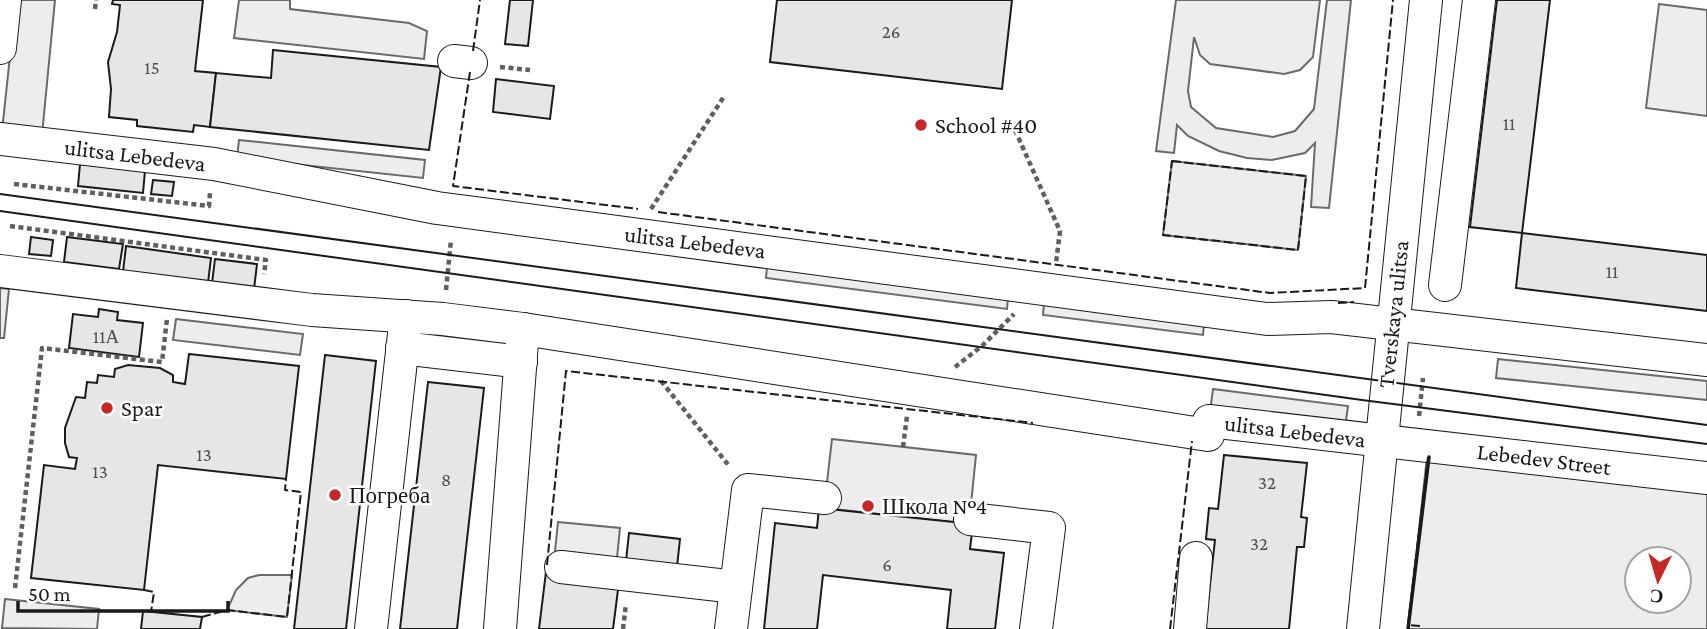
<svg xmlns="http://www.w3.org/2000/svg" width="1707" height="629" font-family="'Crimson Pro',serif">
<rect width="100%" height="100%" fill="#fff"/>
<g fill="#ededed" stroke="#6a6a6a" stroke-width="2" fill-rule="evenodd">
<polygon points="16,0 55,0 42,135 2,131"/>
<polygon points="239,0 290,0 290,9 409,23 427,31 424,59 234,38"/>
<polygon points="1176,0 1320,0 1313,57 1300,70 1284,74 1210,64 1200,55 1194,37 1188,91 1191,107 1216,128 1273,137 1295,131 1314,109 1327,0 1351,0 1329,208 1311,207 1315,143 1305,153 1272,160 1247,158 1219,151 1188,136 1177,125 1174,153 1156,151"/>
<polygon points="1659,4 1707,10 1707,116 1646,108"/>
<polygon points="239,140 425,160 423,178 237,158"/>
<polygon points="1172,161 1306,176 1298,250 1163,235"/>
<polygon points="767,267 1008,298 1007,309 766,278"/>
<polygon points="0,288 9,289 4,338 0,338"/>
<polygon points="1044,303 1204,324 1203,335 1043,315"/>
<polygon points="176,319 303,334 300,355 173,340"/>
<polygon points="1498,359 1707,381 1707,400 1496,378"/>
<polygon points="1213,389 1348,406 1345,428 1210,412"/>
<polygon points="832,439 976,455 969,524 824,508"/>
<path d="M1427,457L1707,492V629H1408ZM1637,559H1679V601H1637Z"/>
<polygon points="558,522 620,528 617,558 555,551"/>
<polygon points="259,575 292,575 287,617 227,610 236,590 248,578"/>
<polygon points="5,599 99,609 97,629 2,628"/>
</g>
<g fill="#e6e6e6" stroke="#1a1a1a" stroke-width="2">
<polygon points="113,0 203,0 195,71 216,73 210,127 194,125 193,132 137,126 137,120 109,117 111,89 108,62 117,32 120,5 112,4"/>
<polygon points="510,0 533,0 528,46 505,44"/>
<polygon points="777,0 1012,0 1002,89 770,62"/>
<polygon points="1497,0 1550,0 1522,233 1470,227"/>
<polygon points="273,50 441,67 429,150 210,127 216,73 271,78"/>
<polygon points="496,79 554,86 550,119 493,112"/>
<polygon points="80,164 145,171 143,193 78,186"/>
<polygon points="153,180 174,182 172,196 151,194"/>
<polygon points="1522,233 1707,255 1707,311 1516,288"/>
<polygon points="31,237 53,240 51,256 29,254"/>
<polygon points="67,237 123,244 119,269 64,262"/>
<polygon points="126,246 211,258 208,283 123,272"/>
<polygon points="215,259 257,264 254,289 212,283"/>
<polygon points="99,309 118,312 117,320 143,323 139,357 69,348 73,314 98,317"/>
<polygon points="189,354 299,366 286,479 158,465 144,590 31,578 44,465 75,469 77,458 69,457 65,443 65,428 76,397 85,398 87,382 97,383 98,375 114,377 115,369 128,365 160,368 173,375 173,382 185,384"/>
<polygon points="325,355 376,361 346,629 294,629"/>
<polygon points="428,382 484,388 457,629 400,629"/>
<polygon points="1224,455 1307,463 1301,517 1307,518 1304,547 1297,547 1289,629 1205,629 1215,540 1206,539 1209,508 1218,509"/>
<polygon points="819,508 973,524 970,549 1004,553 995,629 947,629 951,590 823,575 817,629 764,629 775,523 817,528"/>
<polygon points="629,533 680,539 677,567 626,561"/>
<polygon points="546,572 619,582 613,629 539,629"/>
<polygon points="143,611 202,617 200,629 141,629"/>
</g>
<g fill="none" stroke-linecap="round" stroke-linejoin="round">
<defs>
<g id="minor">
<polyline points="0,48 5,0"/>
<polyline points="454,61 471,63"/>
<polyline points="0,139 214,164 437,208 1267,319 1331,317 1707,360"/>
<polyline points="0,271 312,310 443,319 523,329 1208,435"/>
<polyline points="1445,285 1479,0"/>
<polyline points="402,348 521,362"/>
<polyline points="1209,421 1707,478"/>
<polyline points="970,519 1049,528 1036,629"/>
<polyline points="561,567 736,587"/>
<polyline points="371,629 406,316"/>
<polyline points="500,629 523,329"/>
<polyline points="731,629 748,490 825,498"/>
<polyline points="1190,629 1196,558"/>
<polyline points="1363,629 1426,0"/>
</g>
</defs>
<use href="#minor" stroke="#1a1a1a" stroke-width="34"/>
<g stroke="#5f5f5f" stroke-width="4.5" stroke-dasharray="5 3.5" stroke-linecap="butt">
<polyline points="95,9 96,0"/>
<polyline points="500,67 530,70"/>
<polyline points="1015,130 1060,231 1056,263"/>
<polyline points="14,184 209,206 210,193"/>
<polyline points="651,209 725,95"/>
<polyline points="10,226 266,260 264,274"/>
<polyline points="446,290 451,240"/>
<polyline points="955,367 982,346 1014,314"/>
<polyline points="661,381 730,467"/>
<polyline points="1419,416 1423,378"/>
<polyline points="903,447 907,416"/>
<polyline points="15,588 42,348 162,362 167,319"/>
<polyline points="623,629 626,604"/>
</g>
<use href="#minor" stroke="#fff" stroke-width="32"/>
<g stroke="#1a1a1a" stroke-width="2">
<polyline points="0,194 1707,425"/>
<polyline points="0,211 1362,400 1707,444"/>
</g>
<g stroke="#1a1a1a" stroke-width="2" stroke-dasharray="9 3.5" stroke-linecap="butt">
<polyline points="473,51 480,0"/>
<polyline points="470,72 453,186 638,209"/>
<polygon points="1172,161 1306,176 1298,250 1163,235"/>
<polyline points="658,212 1270,293 1365,288 1393,0"/>
<polyline points="1338,303 1354,302"/>
<polyline points="547,565 566,371 1033,423"/>
<polyline points="144,590 154,592 151,612"/>
<polyline points="202,617 227,610 287,617 301,492 285,490 286,479"/>
<polyline points="1420,626 1408,625 1428,457"/>
<polyline points="1170,629 1192,441"/>
</g>
<polyline stroke="#1a1a1a" stroke-width="3.5" points="1408,629 1429,457"/>
</g>
<g fill="#c62828" stroke="#fff" stroke-width="2.5">
<circle cx="921" cy="125" r="7"/>
<circle cx="107" cy="408" r="7"/>
<circle cx="335" cy="495" r="7"/>
<circle cx="868" cy="506" r="7"/>
</g>
<g text-anchor="middle" dominant-baseline="central" stroke-width="5" stroke-linejoin="round" paint-order="stroke">
<g font-size="19" fill="#4d4d4d">
<text x="891" y="31">26</text>
<text x="152" y="67">15</text>
<text x="1509" y="123">11</text>
<text x="1612" y="271">11</text>
<text x="106" y="336">11А</text>
<text x="204" y="454">13</text>
<text x="100" y="471">13</text>
<text x="446" y="479">8</text>
<text x="1267" y="482">32</text>
<text x="1259" y="543">32</text>
<text x="887" y="564">6</text>
</g>
<g font-size="23" fill="#1a1a1a" stroke="#fff" text-anchor="start">
<text x="935" y="125">School #40</text>
<text x="121" y="408">Spar</text>
<text x="349" y="495">Погреба</text>
<text x="882" y="506">Школа №4</text>
</g>
<g font-size="23" fill="#1a1a1a" stroke="#fff">
<text transform="translate(135 155) rotate(7)">ulitsa Lebedeva</text>
<text transform="translate(695 242) rotate(7)">ulitsa Lebedeva</text>
<text transform="translate(1393 314) rotate(-84)">Tverskaya ulitsa</text>
<text transform="translate(1295 431) rotate(7)">ulitsa Lebedeva</text>
<text transform="translate(1544 459) rotate(7)">Lebedev Street</text>
</g>
</g>
<g transform="translate(1658 580) rotate(185)"><circle r="33" fill="#ffffff" stroke="#a3a3a3" stroke-width="2"/>
<path d="M0-5L12 26L0 18L-12 26Z" fill="#c62828"/>
<text y="-10" font-size="19" font-weight="bold" text-anchor="middle" fill="#1a1a1a">С</text>
</g>
<path d="M18 601v10h210v-10" fill="none" stroke="#1a1a1a" stroke-width="3.5"/>
<text x="28" y="601" font-size="21" fill="#1a1a1a" stroke="#ffffff" stroke-width="5" paint-order="stroke">50 m</text>
</svg>
